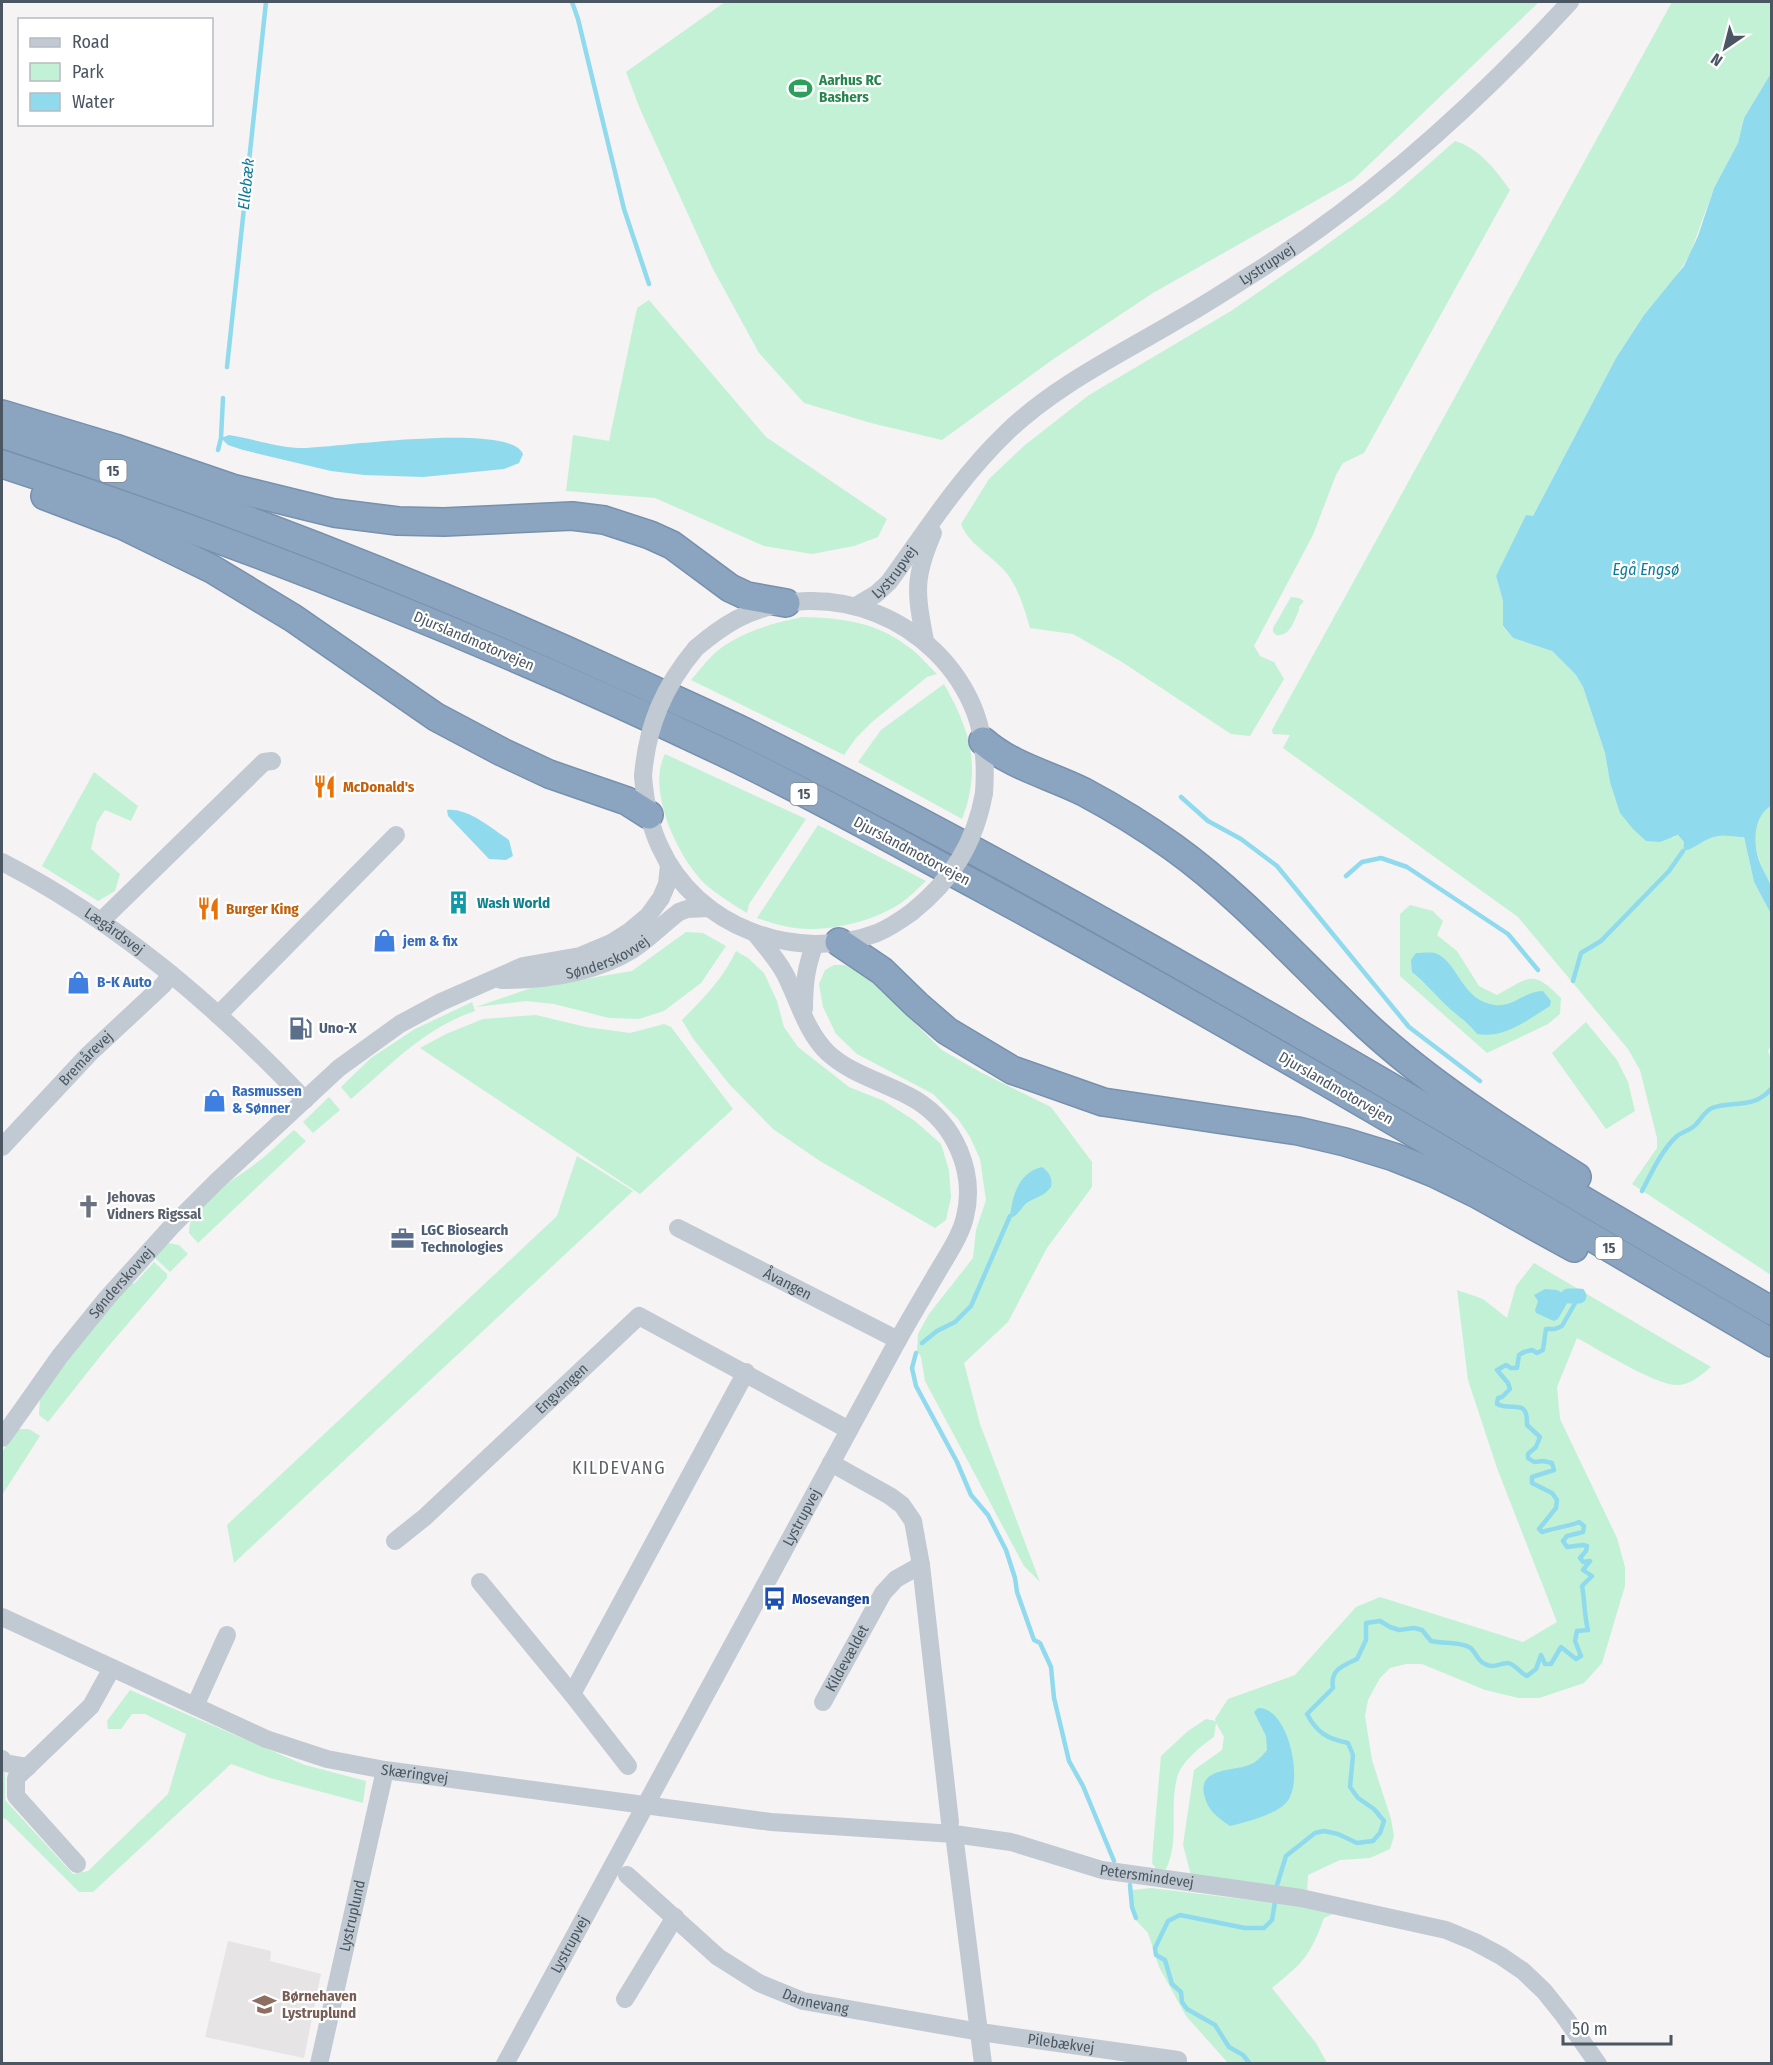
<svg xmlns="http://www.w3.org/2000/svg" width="1773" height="2065" font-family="'Fira Sans Condensed',sans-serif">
<rect width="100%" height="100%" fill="#f5f3f3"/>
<polygon fill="#e6e4e5" points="228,1941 271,1951 270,1961 321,1974 304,2058 205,2037"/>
<g fill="#c3f1d5">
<polygon points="725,2 1539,2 1354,179 1153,293 1052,360 942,440 871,423 804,403 759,353 712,267 640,109 626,72"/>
<path d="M1672,2H1771V73L1744,118L1738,143L1714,188L1690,254L1676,277L1644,315L1616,358L1533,516L1496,576L1503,601V627L1513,638L1552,651L1576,675L1583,687L1605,753L1610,782L1673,838L1678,835L1684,842L1683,850C1695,849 1702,840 1714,837C1723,834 1735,837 1744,837L1754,882L1771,914L1772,1043L1768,1051L1772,1062L1771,1275L1632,1184L1657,1148V1138L1640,1070L1628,1049L1518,917L1283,748L1290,735L1273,734L1272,730Z"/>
<path d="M1455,141C1479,148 1496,170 1510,190L1364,453L1343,463L1336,475L1313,535L1254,646L1260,656L1274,662L1284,679L1250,736L1231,734L1122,662L1073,634L1030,628C1024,608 1018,585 1003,569C989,554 968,543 961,524L989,479L1025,445L1089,395L1231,311L1318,251L1389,199Z"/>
<polygon points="649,300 766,437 887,519 878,537 854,546 812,554 764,546 655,498 566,491 573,435 609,441 637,308"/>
<path d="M1291,597L1299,598L1304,601L1299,607V610C1294,621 1290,637 1276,635L1273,632V628Z"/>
<path d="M802,617C843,618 877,622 910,648C920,655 928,666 937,674L927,677L872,722L856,738L844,755L691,680C699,671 707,660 716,652C739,632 774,623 802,617Z"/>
<path d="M944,684C970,730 982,767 962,819L858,762L881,730Z"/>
<path d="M665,754L806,819L749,904L747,913C732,904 718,895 705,884C678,858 646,790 665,754Z"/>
<polygon points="94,772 138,806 131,821 105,810 97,822 91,849 120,874 115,891 98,901 42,866"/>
<path d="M1771,805V889C1761,865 1741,824 1771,805Z"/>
<path d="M818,825L926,881C918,888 910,897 901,903C872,923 818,935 784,926C775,924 766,921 757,918Z"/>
<path d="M1410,905L1433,911L1443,921L1437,935L1457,951L1479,986L1497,995C1530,977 1532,969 1561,998L1560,1014L1548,1024L1487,1053L1400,976V914Z"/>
<polygon points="686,932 703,933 726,946 701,983 664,1011 639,1019 609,1018 554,1004 526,1001 476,1007 531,988 632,971"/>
<path d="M736,951L748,958L764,973L777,1001L784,1027L798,1047L849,1087L884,1101L915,1121L941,1144L949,1170L951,1197L946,1220L935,1228L820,1161L773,1129L730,1085L694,1040L682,1020C703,999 723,979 736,951Z"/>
<polygon points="834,965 845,965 867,976 942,1050 980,1072 1051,1107 1092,1162 1092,1187 1047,1248 1008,1322 964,1363 980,1424 1040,1582 1024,1566 925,1381 921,1357 917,1351 918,1334 929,1314 973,1258 976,1230 986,1200 980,1159 970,1137 958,1119 933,1094 857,1054 836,1034 823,1007 819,984 825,970"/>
<path d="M472,1002L475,1011C424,1028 391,1065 351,1099L341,1087L371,1058L415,1029Z"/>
<polygon points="536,1015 586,1027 630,1033 664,1024 671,1027 733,1109 640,1194 420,1048 446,1034 483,1019"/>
<polygon points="1586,1022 1617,1060 1628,1082 1635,1111 1606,1129 1552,1053"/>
<polygon points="329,1097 340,1110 313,1133 303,1122"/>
<path d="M294,1130L306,1141L198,1243L189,1233C188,1204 235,1180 255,1164C269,1154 281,1141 294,1130Z"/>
<polygon points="577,1156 633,1191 234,1563 227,1525 557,1216"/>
<polygon points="169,1243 179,1245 188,1254 170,1272 154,1257 162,1248"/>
<polygon points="154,1262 167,1274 167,1278 106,1349 48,1422 39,1415 40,1397 94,1326 131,1282 134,1284"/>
<path d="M1534,1263L1711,1367C1702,1374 1692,1384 1679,1385C1658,1387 1598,1349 1577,1338L1557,1387L1560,1419L1617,1538L1625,1567V1586L1602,1663L1584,1683L1539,1698H1519L1485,1690L1422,1664H1406L1390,1668L1380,1678L1368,1700L1365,1716L1372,1760L1391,1819L1394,1836L1390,1849L1370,1858L1340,1860L1308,1875L1307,1894L1191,1875L1183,1845L1194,1770L1222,1750L1224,1737L1216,1723L1214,1737C1202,1745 1180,1763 1177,1778C1169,1808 1180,1840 1166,1869L1157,1870L1152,1863L1153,1847L1161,1756L1188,1731L1206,1719L1216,1721L1215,1719L1228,1699L1295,1675L1356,1607L1380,1597L1523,1642L1557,1622L1497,1468L1468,1380L1457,1290L1483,1299L1507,1318L1516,1286Z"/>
<polygon points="17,1429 29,1429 40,1436 2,1495 2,1452"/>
<polygon points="130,1690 305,1765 366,1781 363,1803 270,1778 231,1764 93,1892 79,1892 6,1819 2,1818 2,1770 5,1773 5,1800 73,1874 88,1871 168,1794 186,1734 145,1714 132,1714 121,1729 108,1729 107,1721"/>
<path d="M1151,1888L1314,1908L1335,1913L1324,1918C1310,1956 1303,1963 1272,1988L1316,2043L1327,2063H1228L1186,2016L1159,1967L1148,1933L1133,1917V1890Z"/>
</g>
<g fill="#90daee">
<path d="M1771,73L1772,805C1753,816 1753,842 1759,860C1762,870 1770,880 1772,891C1773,898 1772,907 1771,914L1754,882L1744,837C1735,837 1723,834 1714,837C1702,840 1695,849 1683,851L1684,842L1678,835L1660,842L1646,841L1633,829L1620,813L1610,782L1605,753L1583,687L1576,675L1552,651L1513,638L1503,626V601L1496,576L1526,515L1533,516L1616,358L1644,315L1684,266L1698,236L1714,188L1738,143L1744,118Z"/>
<path d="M229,435C254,439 279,448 305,448C339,447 511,422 523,454L519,463L504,469L423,477L364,475L331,471L243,450L228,445L221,438Z"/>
<path d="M447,810C469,808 492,829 509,840L513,856L506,860L489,859L448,816Z"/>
<path d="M1416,953C1422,953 1430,952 1435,953C1457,961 1461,997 1490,1004C1514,1010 1520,992 1543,991L1551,1001L1550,1006C1527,1020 1505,1039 1477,1034C1467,1021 1457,1016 1446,1005C1434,994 1425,982 1412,972L1411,960Z"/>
<path d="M1042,1167C1049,1172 1053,1178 1051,1187C1044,1196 1037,1197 1028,1202C1022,1206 1020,1213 1013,1217L1010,1216C1013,1195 1018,1173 1042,1167Z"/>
<polygon points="1545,1289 1557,1290 1568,1296 1569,1300 1558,1319 1554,1321 1536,1313 1535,1310 1538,1301 1534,1295"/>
<path d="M1258,1708C1289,1707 1305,1783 1286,1803C1275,1815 1245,1822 1230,1826C1217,1817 1207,1810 1204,1794C1198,1768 1234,1771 1249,1765C1257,1762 1261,1757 1267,1750L1266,1736L1254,1712Z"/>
</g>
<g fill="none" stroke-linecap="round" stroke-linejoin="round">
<g stroke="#90daee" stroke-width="4.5">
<polyline points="572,2 578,19 624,209 649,284"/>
<polyline points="227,367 266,2"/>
<polyline points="218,450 221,438 223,398"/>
<polyline points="1181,797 1208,821 1241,839 1277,866 1409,1027 1480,1081"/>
<polyline points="1346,876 1362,862 1381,858 1407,867 1508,934 1538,970"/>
<polyline points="1573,981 1581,953 1601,941 1669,871 1683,851"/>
<path d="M1642,1191C1652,1172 1661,1151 1677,1136C1682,1132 1688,1131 1693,1127C1700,1122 1704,1111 1712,1108C1734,1100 1754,1110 1772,1088"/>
<polyline points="922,1343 937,1331 955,1322 971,1306 1010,1216"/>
<polyline points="916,1353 912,1368 916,1386 957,1462 971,1495 988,1515 1006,1550 1015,1578 1017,1592 1034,1640 1040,1643 1051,1667 1054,1698 1069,1761 1083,1786 1114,1861"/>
<polyline points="1130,1885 1132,1907 1136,1918"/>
<path d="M1277,1885L1286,1856L1315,1833L1324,1831L1338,1834L1357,1843L1373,1841L1380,1833L1384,1821L1374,1809L1358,1798L1350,1787L1353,1755L1348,1743C1328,1739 1317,1733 1307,1714L1333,1688C1330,1670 1342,1666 1357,1659L1366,1640V1623L1380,1621L1390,1627L1399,1630L1414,1628L1422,1630L1431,1641C1443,1644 1457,1641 1469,1647C1476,1651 1477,1661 1485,1664C1494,1669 1499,1663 1508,1663C1515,1664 1520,1673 1527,1676L1536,1669L1541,1655L1545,1664H1551L1561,1647L1576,1659L1581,1656L1575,1641L1577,1631L1588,1630C1584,1615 1585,1601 1582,1586L1592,1576L1583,1570L1590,1561L1583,1562L1580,1558L1586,1551L1587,1546L1583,1545L1567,1547L1563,1541L1567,1536L1583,1532L1584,1526L1579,1522C1567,1527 1554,1528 1542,1532L1539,1529L1556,1508L1557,1500L1552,1493L1532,1483V1477L1554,1470L1552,1463L1543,1461L1534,1462L1528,1458V1454L1536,1447L1540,1437L1527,1425C1528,1397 1512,1412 1497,1404L1498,1398L1502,1397L1510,1389L1508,1383L1497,1370L1506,1365L1511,1368H1517L1519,1355L1524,1352L1532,1350L1537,1353L1543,1350L1546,1329H1555L1562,1326L1582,1291"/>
<polyline points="1250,2064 1243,2055 1229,2047 1215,2025 1187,2009 1182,2002 1181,1992 1172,1984 1165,1960 1156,1955 1155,1948 1168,1921 1180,1915 1245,1928 1264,1928 1272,1920 1275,1902"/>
</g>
<polyline stroke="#90daee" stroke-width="15" points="1568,1296 1579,1296"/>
<defs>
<g id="highway">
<polyline points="2,414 115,448 232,488 334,513 398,521 444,522 572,516 604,520 650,535 672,545 730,588 747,596 786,603"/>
<path d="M2,434C216,504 426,585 632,680C671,698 710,715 749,734C1100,908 1433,1114 1772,1311"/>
<path d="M2,464C251,545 494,643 731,756C815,796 896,842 978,886C1246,1031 1508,1189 1772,1343"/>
<polyline points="45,496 124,526 212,569 293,618 436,717 502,752 549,774 627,801 649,815"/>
<path d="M983,741C1011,766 1050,775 1084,792C1114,808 1145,827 1173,847C1244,898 1303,966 1367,1026C1430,1084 1504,1131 1577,1177"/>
<polyline points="839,942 882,971 917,1005 947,1031 1012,1070 1103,1102 1298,1131 1345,1142 1394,1157 1434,1173 1475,1193 1574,1248"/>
</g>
</defs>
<use href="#highway" stroke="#7690ad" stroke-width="30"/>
<g stroke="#c1cad2" stroke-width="18">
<path id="s1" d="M856,606L876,594L889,582C926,531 960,477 1007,432C1057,384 1121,354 1181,318C1206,304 1230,288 1254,273C1371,199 1477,103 1570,2"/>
<path d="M925,641C916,593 913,579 933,533"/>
<path d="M696,648C709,637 722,627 737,619C827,573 939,619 975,712C985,738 986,765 984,793"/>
<path d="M643,776C645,801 649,824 660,847C696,927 796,964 877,933C889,928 901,920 912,912"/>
<path id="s2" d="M2,862C117,921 216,1006 305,1100"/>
<polyline points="101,921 264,762 272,761"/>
<path id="s3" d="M501,980C544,980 594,973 632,950C648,940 663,924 679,912L687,909L709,908"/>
<path d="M804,1009C804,985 806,966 815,944"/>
<polyline points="218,1015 396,835"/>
<path id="s4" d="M2,1147L89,1054L163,985L171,974"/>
<path id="s5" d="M678,1228L898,1340"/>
<path id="s6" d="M2,1438L60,1356L107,1298L171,1227L217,1181L339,1068L400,1024L441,1002L523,966L580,956L611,943L630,931L648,916L661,898L667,884L669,865"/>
<polyline points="831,1463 890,1496 902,1505 913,1521 921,1565 950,1822"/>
<path id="s7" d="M395,1541L425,1517L639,1316L849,1430"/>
<polyline points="480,1582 572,1694 628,1766"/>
<path id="s8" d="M2,1617L266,1739L327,1759L385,1770L771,1822L954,1834L1011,1842L1102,1870L1301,1898L1446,1930L1475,1942L1501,1956L1523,1971L1544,1991L1564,2016L1598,2064"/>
<polyline points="572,1694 746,1372"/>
<path id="s9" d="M823,1702L883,1593L896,1579L921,1565"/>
<polyline points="195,1706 227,1635"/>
<polyline points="2,1759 5,1763 28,1767"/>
<polyline points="954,1834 983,2064"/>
<polyline points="77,1864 16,1796 16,1778 91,1706 112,1668"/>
<path id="s10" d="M627,1875L718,1957L759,1983L803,2001L980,2032L1178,2060"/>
<polyline points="625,1999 675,1917"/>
<path id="s11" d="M319,2064L385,1770"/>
<path id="s12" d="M505,2064L898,1340C912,1315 927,1290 941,1266C950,1251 961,1234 965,1217C976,1172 955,1124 916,1100C888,1083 853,1076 828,1053C806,1032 798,999 785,974C777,959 765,946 755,933"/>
</g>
<use href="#highway" stroke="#8ba5c1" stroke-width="27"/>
<g stroke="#c1cad2" stroke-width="18">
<path d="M643,776C647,726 664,686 696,648"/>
<path d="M912,912C952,880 975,843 984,793"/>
</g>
</g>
<defs>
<symbol id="stadium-bare" viewBox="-9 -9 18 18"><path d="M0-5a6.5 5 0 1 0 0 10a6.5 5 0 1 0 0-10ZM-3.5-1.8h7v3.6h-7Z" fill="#2e9e5b" stroke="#fff" stroke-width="2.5" paint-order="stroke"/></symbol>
<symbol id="restaurant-bare" viewBox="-9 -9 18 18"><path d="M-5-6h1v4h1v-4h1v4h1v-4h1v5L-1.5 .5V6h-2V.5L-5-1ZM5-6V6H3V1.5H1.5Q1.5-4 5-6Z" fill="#e8710a" stroke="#fff" stroke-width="2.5" paint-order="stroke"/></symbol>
<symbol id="building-bare" viewBox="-9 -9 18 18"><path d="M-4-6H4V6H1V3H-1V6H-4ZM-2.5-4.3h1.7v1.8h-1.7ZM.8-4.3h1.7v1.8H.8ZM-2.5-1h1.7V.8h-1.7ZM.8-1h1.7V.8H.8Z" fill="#0f9aa8" stroke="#fff" stroke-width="2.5" paint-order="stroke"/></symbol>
<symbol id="shop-bare" viewBox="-9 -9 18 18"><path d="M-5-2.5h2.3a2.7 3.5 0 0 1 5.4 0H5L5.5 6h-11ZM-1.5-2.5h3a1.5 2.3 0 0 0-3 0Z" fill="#3f7fe0" stroke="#fff" stroke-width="2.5" paint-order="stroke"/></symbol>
<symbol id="fuel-bare" viewBox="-9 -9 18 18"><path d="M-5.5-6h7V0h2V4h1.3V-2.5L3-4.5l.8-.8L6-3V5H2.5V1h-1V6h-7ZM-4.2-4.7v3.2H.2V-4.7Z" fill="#5c6f8a" stroke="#fff" stroke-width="2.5" paint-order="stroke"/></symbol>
<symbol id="church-bare" viewBox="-9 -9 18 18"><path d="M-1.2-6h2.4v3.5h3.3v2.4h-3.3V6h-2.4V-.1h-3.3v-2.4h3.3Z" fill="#6b7280" stroke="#fff" stroke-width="2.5" paint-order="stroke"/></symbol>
<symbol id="office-bare" viewBox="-9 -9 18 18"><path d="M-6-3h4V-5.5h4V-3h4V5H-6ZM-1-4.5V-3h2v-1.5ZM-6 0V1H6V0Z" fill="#5c6f8a" stroke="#fff" stroke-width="2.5" paint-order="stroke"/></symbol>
<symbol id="bus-bare" viewBox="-9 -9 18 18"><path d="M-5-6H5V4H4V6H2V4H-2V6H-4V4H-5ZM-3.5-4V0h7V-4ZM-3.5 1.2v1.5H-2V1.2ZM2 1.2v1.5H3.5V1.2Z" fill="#1a4fb4" stroke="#fff" stroke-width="2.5" paint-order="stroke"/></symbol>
<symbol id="school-bare" viewBox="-9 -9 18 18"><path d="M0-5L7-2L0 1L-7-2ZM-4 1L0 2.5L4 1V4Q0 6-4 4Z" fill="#8d6e63" stroke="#fff" stroke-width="2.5" paint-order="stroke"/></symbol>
</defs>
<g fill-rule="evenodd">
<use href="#stadium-bare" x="784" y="72" width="33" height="33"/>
<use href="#restaurant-bare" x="308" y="770" width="33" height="33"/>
<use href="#building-bare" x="442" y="886" width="33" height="33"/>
<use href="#restaurant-bare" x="192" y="892" width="33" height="33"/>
<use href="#shop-bare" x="368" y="924" width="33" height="33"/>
<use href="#shop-bare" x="62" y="966" width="33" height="33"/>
<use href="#fuel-bare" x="284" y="1012" width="33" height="33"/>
<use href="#shop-bare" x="198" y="1084" width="33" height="33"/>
<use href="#church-bare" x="72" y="1190" width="33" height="33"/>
<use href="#office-bare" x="386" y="1222" width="33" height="33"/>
<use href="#bus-bare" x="758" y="1582" width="33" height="33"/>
<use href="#school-bare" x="248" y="1988" width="33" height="33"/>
</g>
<g text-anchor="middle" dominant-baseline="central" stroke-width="4.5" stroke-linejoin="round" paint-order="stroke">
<g fill="#fff" stroke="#808990" stroke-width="1.5">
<rect x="99.5" y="460" width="27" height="22" rx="4.5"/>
<rect x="790.5" y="783" width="27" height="22" rx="4.5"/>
<rect x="1595.5" y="1237" width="27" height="22" rx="4.5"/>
</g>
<g font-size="14" font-weight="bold" fill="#4a5661">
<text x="113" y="471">15</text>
<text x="804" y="794">15</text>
<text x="1609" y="1248">15</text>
</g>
<g font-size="15" font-weight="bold" fill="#27864d" stroke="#fff" text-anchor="start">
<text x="819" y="80">Aarhus RC<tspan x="819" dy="17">Bashers</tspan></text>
</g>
<g font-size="15" fill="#4a5661" stroke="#fff">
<text stroke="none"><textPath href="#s1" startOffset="542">Lystrupvej</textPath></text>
<text stroke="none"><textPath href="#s1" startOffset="52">Lystrupvej</textPath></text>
<text transform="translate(474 641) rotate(23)">Djurslandmotorvejen</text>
<text transform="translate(912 851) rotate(28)">Djurslandmotorvejen</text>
<text stroke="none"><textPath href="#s2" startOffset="132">Lægårdsvej</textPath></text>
<text stroke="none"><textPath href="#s3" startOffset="110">Sønderskovvej</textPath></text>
<text stroke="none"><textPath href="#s4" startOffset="122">Bremårevej</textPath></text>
<text transform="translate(1336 1088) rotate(30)">Djurslandmotorvejen</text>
<text stroke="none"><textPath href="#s6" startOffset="196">Sønderskovvej</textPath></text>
<text stroke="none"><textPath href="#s5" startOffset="123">Åvangen</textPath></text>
<text stroke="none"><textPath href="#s7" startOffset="226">Engvangen</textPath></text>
<text stroke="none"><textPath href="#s12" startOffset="622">Lystrupvej</textPath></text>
<text stroke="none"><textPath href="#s9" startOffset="50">Kildevældet</textPath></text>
<text stroke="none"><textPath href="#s8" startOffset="444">Skæringvej</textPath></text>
<text stroke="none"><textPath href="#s8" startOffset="1185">Petersmindevej</textPath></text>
<text stroke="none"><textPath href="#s11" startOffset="152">Lystruplund</textPath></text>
<text stroke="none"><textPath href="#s12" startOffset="136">Lystrupvej</textPath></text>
<text stroke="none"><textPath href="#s10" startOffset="231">Dannevang</textPath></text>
<text stroke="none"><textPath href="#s10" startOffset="480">Pilebækvej</textPath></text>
</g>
<g font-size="15" font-weight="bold" fill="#c56008" stroke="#fff" text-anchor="start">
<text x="343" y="787">McDonald's</text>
<text x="226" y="909">Burger King</text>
</g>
<g font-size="15" font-weight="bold" fill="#0d838f" stroke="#fff" text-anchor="start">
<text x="477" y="903">Wash World</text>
</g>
<g font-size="15" font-weight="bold" fill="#366cbe" stroke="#fff" text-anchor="start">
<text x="403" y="941">jem &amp; fix</text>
<text x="97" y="982">B-K Auto</text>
<text x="232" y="1091">Rasmussen<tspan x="232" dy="17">&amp; Sønner</tspan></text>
</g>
<g font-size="15" font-weight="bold" fill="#4e5e75" stroke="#fff" text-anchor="start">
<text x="319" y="1028">Uno-X</text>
<text x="421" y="1230">LGC Biosearch<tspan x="421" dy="17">Technologies</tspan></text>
</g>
<g font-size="15" font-weight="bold" fill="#5b616d" stroke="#fff" text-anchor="start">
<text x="107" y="1197">Jehovas<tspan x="107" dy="17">Vidners Rigssal</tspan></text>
</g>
<g font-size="15" font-weight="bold" fill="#164399" stroke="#fff" text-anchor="start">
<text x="792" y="1599">Mosevangen</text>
</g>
<g font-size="15" font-weight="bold" fill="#785e54" stroke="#fff" text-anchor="start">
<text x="282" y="1996">Børnehaven<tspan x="282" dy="17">Lystruplund</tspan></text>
</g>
<g font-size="16" font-style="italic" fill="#0c7c9b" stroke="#fff">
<text transform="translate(246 184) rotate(-84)">Ellebæk</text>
<text x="1646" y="569">Egå Engsø</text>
</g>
<g font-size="18" letter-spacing="1.5" fill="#5f6368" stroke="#fff">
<text x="619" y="1468">KILDEVANG</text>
</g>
</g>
<rect width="1773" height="2065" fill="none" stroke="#4a5661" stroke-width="6"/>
<rect x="18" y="18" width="195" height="108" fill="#ffffff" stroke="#b7bbc0" stroke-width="1.5"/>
<rect x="30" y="38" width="30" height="9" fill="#c1cad2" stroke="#b7bbc0" stroke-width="1.5"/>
<text x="72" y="48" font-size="18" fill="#4a5661">Road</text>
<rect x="30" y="63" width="30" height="18" fill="#c3f1d5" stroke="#b7bbc0" stroke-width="1.5"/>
<text x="72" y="78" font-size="18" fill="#4a5661">Park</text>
<rect x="30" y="93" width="30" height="18" fill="#90daee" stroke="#b7bbc0" stroke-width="1.5"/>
<text x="72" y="108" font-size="18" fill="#4a5661">Water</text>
<g transform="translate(1725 48) rotate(215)" stroke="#ffffff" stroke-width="4.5" paint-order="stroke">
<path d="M0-4.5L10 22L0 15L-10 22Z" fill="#4a5661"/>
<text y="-9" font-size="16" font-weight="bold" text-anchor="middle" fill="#4a5661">N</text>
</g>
<path d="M1563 2035v9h108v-9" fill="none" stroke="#4a5661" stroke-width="3"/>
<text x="1572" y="2035" font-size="18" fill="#4a5661" stroke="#ffffff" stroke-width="4.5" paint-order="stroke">50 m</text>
</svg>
